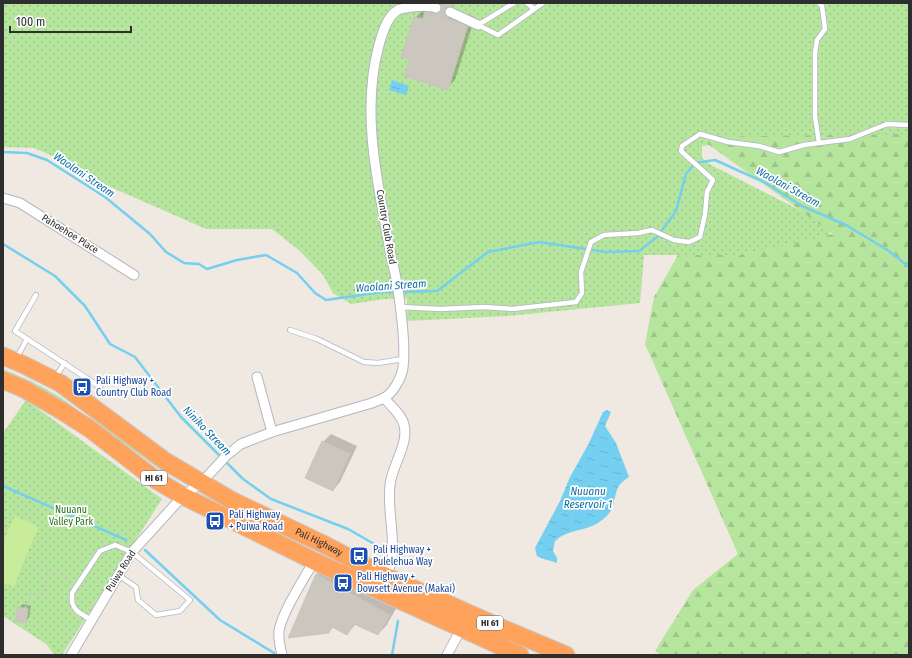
<svg xmlns="http://www.w3.org/2000/svg" width="912" height="658" font-family="'Fira Sans Condensed',sans-serif">
<defs>
<pattern id="grass-dots" width="8" height="8" patternUnits="userSpaceOnUse"><rect width="8" height="8" fill="#b6e59e"/><path d="M2 2h.1M6 6h.1" fill="none" stroke="#9dc588" stroke-width="1.8" stroke-linecap="round"/></pattern>
<pattern id="forest-firs" width="22" height="20" patternUnits="userSpaceOnUse"><rect width="22" height="20" fill="#b6e59e"/><path d="M5 1l3.5 6h-7zM16 11l3.5 6h-7z" fill="#9dc588"/></pattern>
<pattern id="water-ripples" width="26" height="14" patternUnits="userSpaceOnUse"><rect width="26" height="14" fill="#75cff0"/><path d="M2 4q2-2 4 0t4 0M15 11q2-2 4 0t4 0" fill="none" stroke="#66b2ce"/></pattern>
</defs>
<rect width="100%" height="100%" fill="#efe9e1"/>
<g fill="url(#grass-dots)">
<polygon points="3,3 909,3 909,140 715,144 702,146 702,158 711,165 831,226 828,242 741,255 644,255 640,303 508,316 407,321 407,299 385,299 351,304 333,293 323,275 300,251 272,229 206,229 106,185 67,162 34,148 3,147"/>
<polygon points="3,369 33,382 60,397 82,413 116,435 170,474 170,475 166,474 123,443 3,375"/>
<polygon points="26,400 162,499 62,655 55,655 46,644 3,616 3,433"/>
</g>
<polygon fill="url(#forest-firs)" points="909,134 909,655 661,655 655,651 693,590 738,554 645,344 654,297 678,255 741,255 833,234 698,137"/>
<polygon fill="#c9ec9a" points="15,516 39,527 25,558 14,587 3,583 3,542"/>
<g fill="url(#water-ripples)">
<polygon points="392,80 409,86 406,95 389,90"/>
<path d="M607,410L611,412L605,426L616,443L629,477C614,486 617,494 612,508C611,512 606,517 602,520C591,530 574,529 562,536C559,537 557,540 555,541L553,551L557,558V563C550,560 544,560 537,556L535,548L560,501L570,477L588,445L603,412Z"/>
</g>
<g fill="#0003">
<polygon points="439,3 454,3 452,9 475,17 455,80 447,88 411,59 415,18 423,10 427,11 434,4 438,5"/>
<polygon points="331,434 357,446 340,482 333,490 323,442"/>
<polygon points="324,567 397,607 386,626 378,634 356,624 347,634 334,627 328,632 316,575"/>
<polygon points="23,604 31,606 29,618 25,622 19,608"/>
</g>
<g fill="none" stroke-linecap="round" stroke-linejoin="round">
<g stroke="#75cff0" stroke-width="2.5">
<polyline points="3,152 27,153 47,160 105,197 150,234 166,252 184,263 199,264 207,269 237,260 266,255 297,273 315,293 326,300 382,292 396,292"/>
<polyline points="3,244 55,276 85,306 110,344 135,357 181,417 243,479 271,499 348,529 376,545"/>
<polyline points="401,292 437,291 488,252 539,242 606,252 639,251 657,237 676,211 686,174 695,163 715,160 764,182 802,206 846,225 889,251 909,267"/>
<polyline points="3,486 126,540"/>
<polyline points="145,550 220,620 274,653 274,655"/>
<polyline points="392,655 398,621"/>
</g>
</g>
<g fill="#cbc7bf" stroke="#cbc5ba">
<polygon points="438,3 447,3 453,5 448,19 434,14"/>
<polygon points="425,11 468,25 448,90 404,76 410,60 401,57 414,17 423,19"/>
<polygon points="322,441 350,454 333,491 305,478"/>
<polygon points="316,574 390,615 378,635 354,624 347,635 332,627 329,633 288,638"/>
<polygon points="18,607 28,609 26,623 15,621"/>
</g>
<g fill="none" stroke-linecap="round" stroke-linejoin="round">
<defs>
<g id="lane">
<polyline points="527,3 534,9"/>
<polyline points="819,3 822,6 825,29 817,40 815,53 815,116 819,143"/>
<polyline points="478,25 498,35 543,3"/>
<polyline points="478,25 514,3"/>
<polyline points="36,295 15,331 100,387"/>
<polyline points="400,307 441,309 484,307 512,309 576,302 582,293 581,272 591,242 604,235 638,233 652,230 674,240 689,242 700,237 705,214 707,192 713,180 681,151 682,146 700,134 728,142 759,146 779,152 804,145 850,139 887,124 909,125"/>
<polyline points="290,330 317,339 364,362 378,363 403,359"/>
<polyline points="16,359 27,339"/>
<polyline points="55,377 65,363"/>
<polyline points="91,620 77,611 74,607 72,602 72,593 100,551 115,545 132,552 190,600 180,611 156,615 138,600 136,587 118,575"/>
</g>
<g id="street">
<polyline points="450,12 478,25"/>
<polyline points="3,198 20,203 134,275"/>
<polyline points="257,377 272,432"/>
<path d="M384,398C391,406 402,415 404,425C409,444 392,465 390,485C387,509 395,535 392,559C391,564 388,571 385,576"/>
<path d="M71,655L132,552L183,496L201,483L227,455L241,444L272,432L372,403C376,401 380,400 384,398C393,393 401,379 403,368C406,343 401,309 397,284C395,271 391,258 389,245C377,180 361,110 379,45C382,34 387,16 398,10C402,8 408,8 412,7C420,6 429,5 436,8"/>
<path d="M282,655C280,647 278,639 279,631C282,612 304,579 314,561"/>
<polyline points="447,655 461,629"/>
</g>
<g id="highway">
<path id="s1" d="M3,356L22,364L60,383L165,461L231,500L323,544L383,575L497,626L566,655"/>
<polyline points="3,380 24,389 62,411 90,429 156,480 183,496 314,561 520,655"/>
</g>
</defs>
<use href="#lane" stroke="#b4b7c1" stroke-width="6"/>
<use href="#street" stroke="#b4b7c1" stroke-width="11"/>
<use href="#highway" stroke="#c9c9c9" stroke-width="19"/>
<polyline stroke="#c9c9c9" stroke-width="1.5" stroke-dasharray="3 2" stroke-linecap="butt" points="25,609 32,592 41,598 48,570 67,579 72,583"/>
<use href="#lane" stroke="#fff" stroke-width="4.5"/>
<use href="#street" stroke="#fff" stroke-width="9"/>
<use href="#highway" stroke="#ffa35c" stroke-width="17"/>
</g>
<defs>
<symbol id="bus-square" viewBox="-11 -11 22 22"><rect x="-9" y="-9" width="18" height="18" rx="4" fill="#1a4fb4" stroke="#fff"/><path d="M-5-6H5V4H4V6H2V4H-2V6H-4V4H-5ZM-3.5-4V0h7V-4ZM-3.5 1.2v1.5H-2V1.2ZM2 1.2v1.5H3.5V1.2Z" fill="#fff"/></symbol>
</defs>
<g fill-rule="evenodd">
<use href="#bus-square" x="71" y="376" width="22" height="22"/>
<use href="#bus-square" x="204" y="510" width="22" height="22"/>
<use href="#bus-square" x="348" y="545" width="22" height="22"/>
<use href="#bus-square" x="332" y="572" width="22" height="22"/>
</g>
<g text-anchor="middle" dominant-baseline="central" stroke-width="3.5" stroke-linejoin="round" paint-order="stroke">
<g fill="#fff" stroke="#6d6d6d" stroke-width="1">
<rect x="141" y="471" width="26" height="14" rx="3"/>
<rect x="477" y="616" width="26" height="14" rx="3"/>
</g>
<g font-size="9" font-weight="bold" fill="#2e2e2e">
<text x="154" y="478">HI 61</text>
<text x="490" y="623">HI 61</text>
</g>
<g font-size="10" fill="#2e2e2e" stroke="#fff">
<text transform="translate(386 227) rotate(80)">Country Club Road</text>
<text transform="translate(70 234) rotate(32)">Pahoehoe Place</text>
<text stroke="none"><textPath href="#s1" startOffset="368">Pali Highway</textPath></text>
<text transform="translate(121 571) rotate(-58)">Puiwa Road</text>
</g>
<g font-size="10" fill="#164399" stroke="#fff" text-anchor="start">
<text x="96" y="381">Pali Highway +<tspan x="96" dy="12">Country Club Road</tspan></text>
<text x="229" y="515">Pali Highway<tspan x="229" dy="12">+ Puiwa Road</tspan></text>
<text x="373" y="550">Pali Highway +<tspan x="373" dy="12">Pulelehua Way</tspan></text>
<text x="357" y="577">Pali Highway +<tspan x="357" dy="12">Dowsett Avenue (Makai)</tspan></text>
</g>
<g font-size="10" fill="#2c6e1b" stroke="#fff">
<text x="71" y="510">Nuuanu<tspan x="71" dy="12">Valley Park</tspan></text>
</g>
<g font-size="11" font-style="italic" fill="#0d6fa3" stroke="#fff">
<text transform="translate(84 175) rotate(34)">Waolani Stream</text>
<text transform="translate(788 187) rotate(29)">Waolani Stream</text>
<text transform="translate(391 286) rotate(-4)">Waolani Stream</text>
<text transform="translate(207 431) rotate(46)">Niniko Stream</text>
<text x="588" y="491">Nuuanu<tspan x="588" dy="13">Reservoir 1</tspan></text>
</g>
</g>
<rect width="912" height="658" fill="none" stroke="#2e2e2e" stroke-width="8"/>
<path d="M10 26v6h121v-6" fill="none" stroke="#2e2e2e" stroke-width="2"/>
<text x="16" y="26" font-size="12" fill="#2e2e2e" stroke="#ffffff" stroke-width="3" paint-order="stroke">100 m</text>
</svg>
